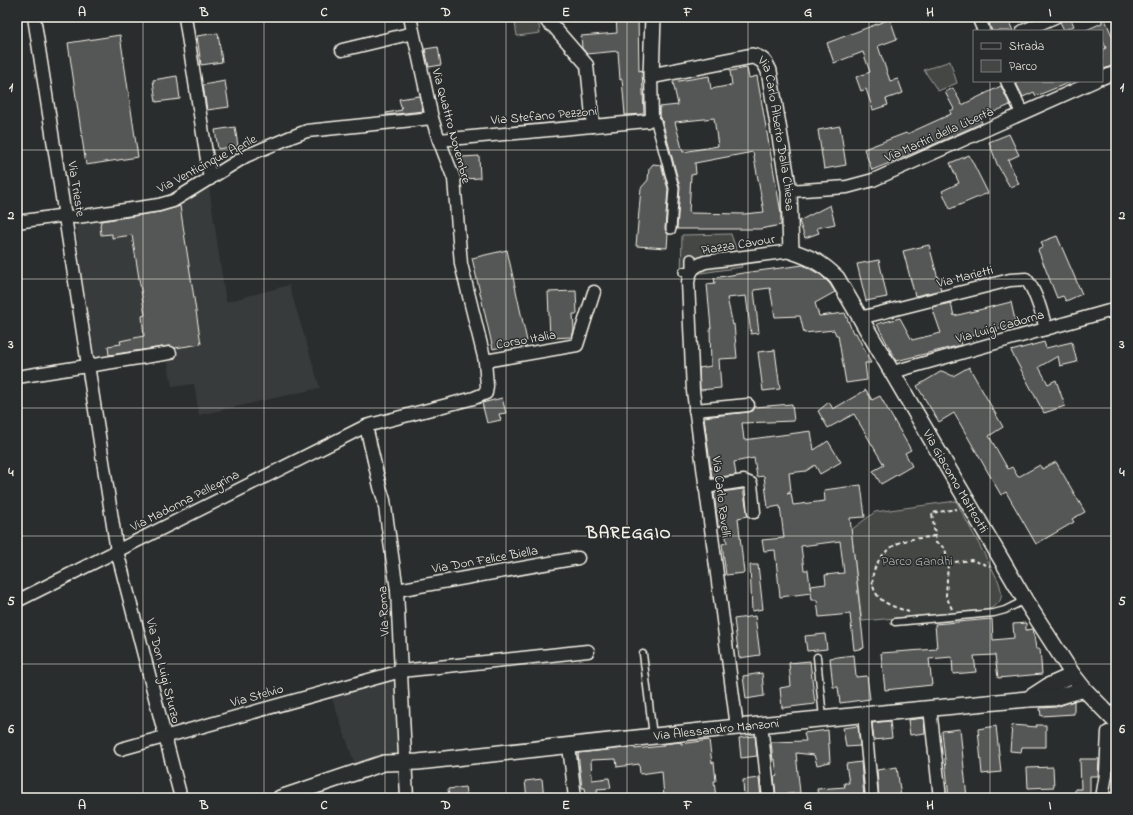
<svg xmlns="http://www.w3.org/2000/svg" width="1133" height="815" font-family="'Indie Flower',sans-serif">
<rect width="100%" height="100%" fill="#2a2d2e"/>
<filter id="ink" filterUnits="userSpaceOnUse"><feTurbulence type="fractalNoise" baseFrequency=".025" numOctaves="2"/><feDisplacementMap in="SourceGraphic" scale="8" xChannelSelector="R" yChannelSelector="G"/><feConvolveMatrix kernelMatrix="1 2 1 2 8 2 1 2 1" color-interpolation-filters="sRGB"/></filter>
<g filter="url(#ink)">
<g fill="#373a3a">
<polygon points="209,187 226,302 289,285 320,388 199,415 194,384 172,387 166,351 91,361 76,225 147,214 181,205"/>
<polygon points="399,673 403,760 357,770 330,693"/>
</g>
<g fill="#444645" stroke="#9c9c96">
<polygon points="514,17 538,17 540,33 517,36"/>
<polygon points="950,61 957,83 938,91 924,70"/>
<polygon points="731,234 742,267 681,276 682,235"/>
<path d="M956,501L998,580C1004,596 1003,605 986,610L862,621L851,530L875,512Z"/>
</g>
<g fill="#555756" stroke="#f4f1e8" fill-rule="evenodd">
<polygon points="616,17 638,17 639,71 642,70 644,114 625,115 622,79 620,80 618,51 587,54 582,48 581,36 617,33"/>
<polygon points="986,17 1007,17 1013,31 992,31"/>
<polygon points="1062,17 1070,17 1074,26 1064,30 1060,22"/>
<polygon points="1102,17 1104,17 1116,45 1116,64 1104,69 1102,63 1102,50 1106,48 1102,39 1102,31 1084,31 1102,23"/>
<polygon points="890,19 897,39 878,46 890,81 898,79 903,93 886,99 888,105 873,110 866,89 861,91 856,77 870,72 863,52 834,63 827,43"/>
<polygon points="218,33 222,62 201,65 197,36"/>
<polygon points="120,35 138,157 86,165 68,43"/>
<polygon points="438,47 441,65 429,67 425,49"/>
<path d="M747,68L749,78L757,76L781,213V225L760,229H677L680,187L662,120L659,117V107L678,105L673,82L709,76L711,89L732,85L730,71ZM714,118L718,146L683,152L675,122ZM753,152L764,212L744,214L689,213L691,175L696,174L695,163Z"/>
<polygon points="177,76 180,99 156,102 153,80"/>
<polygon points="225,81 229,107 207,110 203,85"/>
<polygon points="1015,81 1073,81 1036,96 1034,92 1023,97"/>
<polygon points="1001,86 1010,105 980,118 982,123 919,151 872,170 864,149 906,133 907,134 951,114 950,111 954,109 945,92 953,88 962,105"/>
<polygon points="419,96 423,111 387,115 386,113 402,110 399,99"/>
<polygon points="840,126 846,165 824,169 818,130"/>
<polygon points="235,127 238,146 218,149 215,130"/>
<polygon points="1009,134 1019,155 1008,160 1019,184 1010,187 997,164 989,142"/>
<polygon points="969,155 988,193 950,209 942,191 959,183 950,163"/>
<polygon points="479,156 480,178 463,179 462,157"/>
<polygon points="653,164 661,165 668,189 665,229 668,234 667,248 636,246 641,188 648,180 649,169"/>
<polygon points="830,205 835,224 817,228 819,233 805,238 799,221"/>
<polygon points="180,206 201,344 175,348 169,346 109,355 108,346 121,344 120,341 144,336 142,316 145,315 132,235 112,238 112,234 101,235 100,226 101,221 160,212"/>
<polygon points="1057,236 1082,294 1066,301 1063,296 1057,298 1038,250 1043,247 1041,242"/>
<polygon points="929,245 941,290 915,296 903,251"/>
<polygon points="507,250 527,341 493,349 472,258"/>
<polygon points="879,260 887,297 866,301 857,264"/>
<polygon points="803,265 821,275 830,284 835,292 815,303 819,316 845,313 853,333 856,333 871,363 865,363 867,380 846,383 838,335 836,335 834,330 804,333 800,316 775,317 770,288 754,290 759,333 751,334 746,296 727,298 733,325 734,324 737,358 719,359 721,388 700,390 699,368 711,366 710,328 711,328 707,284 715,283 714,278 743,273"/>
<polygon points="576,291 577,314 573,314 574,330 572,337 550,338 548,292"/>
<polygon points="1011,302 1016,325 959,339 961,345 896,361 877,324 900,318 912,340 941,333 932,307 951,303 954,316"/>
<polygon points="1044,342 1046,348 1072,342 1077,362 1060,366 1058,356 1039,367 1048,384 1056,380 1065,406 1044,413 1011,351"/>
<polygon points="775,350 780,389 763,391 758,352"/>
<polygon points="969,367 1003,427 989,436 1008,469 1012,467 1018,477 1040,465 1042,469 1056,462 1085,512 1072,519 1074,522 1036,544 1006,492 1001,495 954,413 939,422 917,386 942,371 953,376"/>
<polygon points="866,390 872,400 880,396 911,450 905,453 912,466 881,484 873,471 884,465 854,414 828,428 818,411 829,402 833,409"/>
<polygon points="502,398 506,413 499,414 501,420 487,423 482,403"/>
<path d="M792,404L794,421L742,423L744,440L811,431L814,450L828,441L841,462L820,474L815,465L806,471L789,473L791,491L787,494L791,493L793,505L825,501L824,490L861,485L865,517L850,518L864,648L854,650L850,614L819,617L817,600H812L810,586L811,593L780,597L775,550L764,551L762,540L784,538L780,506L768,508L764,476L757,477L754,458L734,462L736,475L712,478L704,417L749,412L753,411L755,407ZM840,541L844,573L825,575L826,584L810,586L808,570H804L801,546Z"/>
<polygon points="743,489 748,516 738,518 744,573 726,575 722,544 727,543 724,526 718,527 714,493"/>
<polygon points="750,565 758,565 763,609 752,611"/>
<polygon points="755,616 760,655 739,658 734,619"/>
<polygon points="992,619 993,640 1014,638 1013,624 1026,623 1026,630 1033,629 1036,649 1040,649 1042,674 998,678 995,655 974,656 976,672 953,674 952,657 929,659 932,685 885,690 881,653 937,649 935,624"/>
<polygon points="825,634 827,649 807,651 805,636"/>
<polygon points="854,655 856,677 867,676 870,699 840,703 838,687 833,687 830,658"/>
<polygon points="810,661 815,704 782,708 780,688 791,686 789,663"/>
<polygon points="762,673 764,696 746,699 743,676"/>
<polygon points="1074,701 1074,714 1041,716 1040,708 1056,707"/>
<polygon points="924,718 925,733 910,735 908,720"/>
<polygon points="890,721 892,738 874,740 872,723"/>
<polygon points="1012,725 1037,727 1036,725 1046,725 1046,747 1022,747 1021,752 1010,751"/>
<polygon points="858,726 860,746 846,747 843,728"/>
<polygon points="996,726 1001,772 982,774 978,729"/>
<polygon points="960,729 967,798 949,798 942,731"/>
<polygon points="828,730 830,762 817,765 814,755 796,753 800,793 776,795 774,777 777,776 775,760 773,760 771,742 806,741 804,733"/>
<polygon points="755,736 757,756 741,758 739,738"/>
<polygon points="709,740 712,763 714,762 716,781 714,781 716,798 664,798 662,771 640,774 639,764 617,767 616,759 591,760 592,780 609,778 611,788 597,789 598,798 587,798 585,788 582,788 578,753 635,747 635,749 663,746 663,744 681,742 681,744"/>
<polygon points="1080,759 1099,759 1098,776 1090,776 1090,798 1075,798 1075,789 1081,789"/>
<polygon points="861,762 864,798 818,798 817,789 845,787 844,783 849,783 846,764"/>
<polygon points="897,767 901,798 879,798 877,770"/>
<polygon points="1053,767 1054,787 1028,788 1027,768"/>
<polygon points="759,778 761,798 744,798 743,780"/>
<polygon points="542,779 544,798 527,798 525,781"/>
<polygon points="465,787 467,798 449,798 448,789"/>
</g>
<g fill="none" stroke-linecap="round" stroke-linejoin="round">
<defs>
<g id="service">
<polyline points="895,622 994,613 1005,610 1025,600"/>
<polyline points="643,654 653,736"/>
<polyline points="817,657 823,718"/>
</g>
<g id="pedestrian">
<polyline points="652,118 656,122 674,188 671,229"/>
<polyline points="684,272 691,271 691,259"/>
</g>
<g id="minor">
<polyline points="34,17 88,365 117,551 181,798"/>
<polyline points="185,17 210,179"/>
<polyline points="545,17 548,23 554,27 587,65 593,126"/>
<polyline points="978,17 984,31"/>
<polyline points="1023,31 1055,17"/>
<polyline points="342,50 413,33"/>
<polyline points="1102,78 1116,72"/>
<polyline points="1007,81 1022,113"/>
<polyline points="439,140 647,121 652,118 651,76"/>
<polyline points="789,191 847,187 873,180 1095,81"/>
<polyline points="17,222 59,216 77,217 159,205 173,201 246,156 291,137 307,131 432,118"/>
<path d="M860,318L1010,280L1026,279C1036,291 1042,314 1046,329"/>
<polyline points="485,361 577,345 594,292"/>
<polyline points="893,375 900,370 1116,309"/>
<polyline points="17,377 170,353"/>
<polyline points="695,410 748,405"/>
<polyline points="366,426 380,487 384,500 397,590 407,798"/>
<polyline points="705,487 744,481 751,484 754,512"/>
<polyline points="397,590 578,558"/>
<polyline points="17,601 366,426 474,398 486,393 487,386 485,361 461,264 454,179 439,140 432,118 410,17"/>
<polyline points="930,708 940,798"/>
<polyline points="864,714 872,798"/>
<polyline points="761,724 769,798"/>
<path d="M737,727L693,391L688,282C691,269 693,267 705,262L791,251"/>
<polyline points="569,746 575,798"/>
<polyline points="121,749 401,671 588,651"/>
<polyline points="1102,798 1106,774 1108,732"/>
</g>
<g id="tertiary">
<path id="s1" d="M653,17L651,76L752,56C762,58 765,62 769,71L789,191L791,251C812,258 822,263 837,278L1025,600L1073,675L1084,689L1116,722"/>
<polyline points="1028,699 1048,686 1073,675"/>
<path id="s2" d="M280,798L384,763L418,762L737,727L1028,699L1054,698L1084,689"/>
</g>
</defs>
<use href="#service" stroke="#f4f1e8" stroke-width="9"/>
<use href="#pedestrian" stroke="#f4f1e8" stroke-width="12"/>
<use href="#minor" stroke="#f4f1e8" stroke-width="15"/>
<use href="#tertiary" stroke="#f4f1e8" stroke-width="18"/>
<g stroke="#f4f1e8" stroke-width="2" stroke-dasharray="4 3" stroke-linecap="butt">
<polyline points="948,563 971,560 990,566"/>
<polyline points="952,609 946,596 948,563 945,548 936,543 932,513 957,509"/>
<path d="M909,612C901,609 890,606 883,601C859,582 880,548 904,541C914,538 925,538 935,536"/>
</g>
<use href="#service" stroke="#2a2d2e" stroke-width="6"/>
<use href="#pedestrian" stroke="#2a2d2e" stroke-width="9"/>
<use href="#minor" stroke="#2a2d2e" stroke-width="12"/>
<use href="#tertiary" stroke="#2a2d2e" stroke-width="15"/>
</g>
</g>
<path fill="none" stroke="#f4f1e8" stroke-width="1" stroke-opacity="0.55" d="M143,17V798M264,17V798M385,17V798M506,17V798M627,17V798M748,17V798M869,17V798M990,17V31M990,81V798M17,150H1116M17,279H1116M17,408H1116M17,536H1116M17,664H1116"/>
<g text-anchor="middle" dominant-baseline="central" stroke-width="3" stroke-linejoin="round" paint-order="stroke">
<g font-size="13" fill="#f4f1e8" stroke="#2a2d2e">
<text transform="translate(544 116) rotate(-5)">Via Stefano Pezzoni</text>
<text transform="translate(451 126) rotate(75)">Via Quattro Novembre</text>
<text transform="translate(939 135) rotate(-24)">Via Martiri della Libertà</text>
<text stroke="none"><textPath href="#s1" startOffset="249">Via Carlo Alberto Dalla Chiesa</textPath></text>
<text transform="translate(207 164) rotate(-28)">Via Venticinque Aprile</text>
<text transform="translate(76 189) rotate(81)">Via Trieste</text>
<text transform="translate(738 245) rotate(-9)">Piazza Cavour</text>
<text transform="translate(965 277) rotate(-14)">Via Marietti</text>
<text transform="translate(1000 327) rotate(-16)">Via Luigi Cadorna</text>
<text transform="translate(526 340) rotate(-10)">Corso Italia</text>
<text stroke="none"><textPath href="#s1" startOffset="657">Via Giacomo Matteotti</textPath></text>
<text transform="translate(721 497) rotate(83)">Via Carlo Ravelli</text>
<text transform="translate(185 501) rotate(-27)">Via Madonna Pellegrina</text>
<text transform="translate(485 560) rotate(-10)">Via Don Felice Biella</text>
<text transform="translate(384 611) rotate(-93)">Via Roma</text>
<text transform="translate(163 671) rotate(76)">Via Don Luigi Sturzo</text>
<text transform="translate(257 696) rotate(-16)">Via Stelvio</text>
<text stroke="none"><textPath href="#s2" startOffset="444">Via Alessandro Manzoni</textPath></text>
</g>
<g font-size="13" fill="#b6b5af" stroke="#2a2d2e">
<text x="917" y="561">Parco Gandhi</text>
</g>
<g font-size="17" font-weight="bold" letter-spacing="1" fill="#f4f1e8" stroke="#2a2d2e">
<text x="629" y="533">BAREGGIO</text>
</g>
</g>
<rect width="1133" height="815" fill="none" stroke="#2a2d2e" stroke-width="44"/>
<rect x="973" y="30" width="130" height="52" fill="#2a2d2e" stroke="#7b7b78"/>
<rect x="981" y="43" width="20" height="6" fill="#2a2d2e" stroke="#7b7b78"/>
<text x="1009" y="50" font-size="12" fill="#f4f1e8">Strada</text>
<rect x="981" y="60" width="20" height="12" fill="#444645" stroke="#7b7b78"/>
<text x="1009" y="70" font-size="12" fill="#f4f1e8">Parco</text>
<rect x="22" y="22" width="1089" height="771" fill="none" stroke="#f4f1e8" stroke-width="1.5"/>
<g font-size="13" text-anchor="middle" font-weight="bold" fill="#f4f1e8">
<text x="82" y="16">A</text>
<text x="204" y="16">B</text>
<text x="324" y="16">C</text>
<text x="446" y="16">D</text>
<text x="566" y="16">E</text>
<text x="688" y="16">F</text>
<text x="808" y="16">G</text>
<text x="930" y="16">H</text>
<text x="1050" y="16">I</text>
<text x="11" y="91">1</text>
<text x="1122" y="91">1</text>
<text x="11" y="219">2</text>
<text x="1122" y="219">2</text>
<text x="11" y="348">3</text>
<text x="1122" y="348">3</text>
<text x="11" y="476">4</text>
<text x="1122" y="476">4</text>
<text x="11" y="605">5</text>
<text x="1122" y="605">5</text>
<text x="11" y="733">6</text>
<text x="1122" y="733">6</text>
<text x="82" y="809">A</text>
<text x="204" y="809">B</text>
<text x="324" y="809">C</text>
<text x="446" y="809">D</text>
<text x="566" y="809">E</text>
<text x="688" y="809">F</text>
<text x="808" y="809">G</text>
<text x="930" y="809">H</text>
<text x="1050" y="809">I</text>
</g>
</svg>
